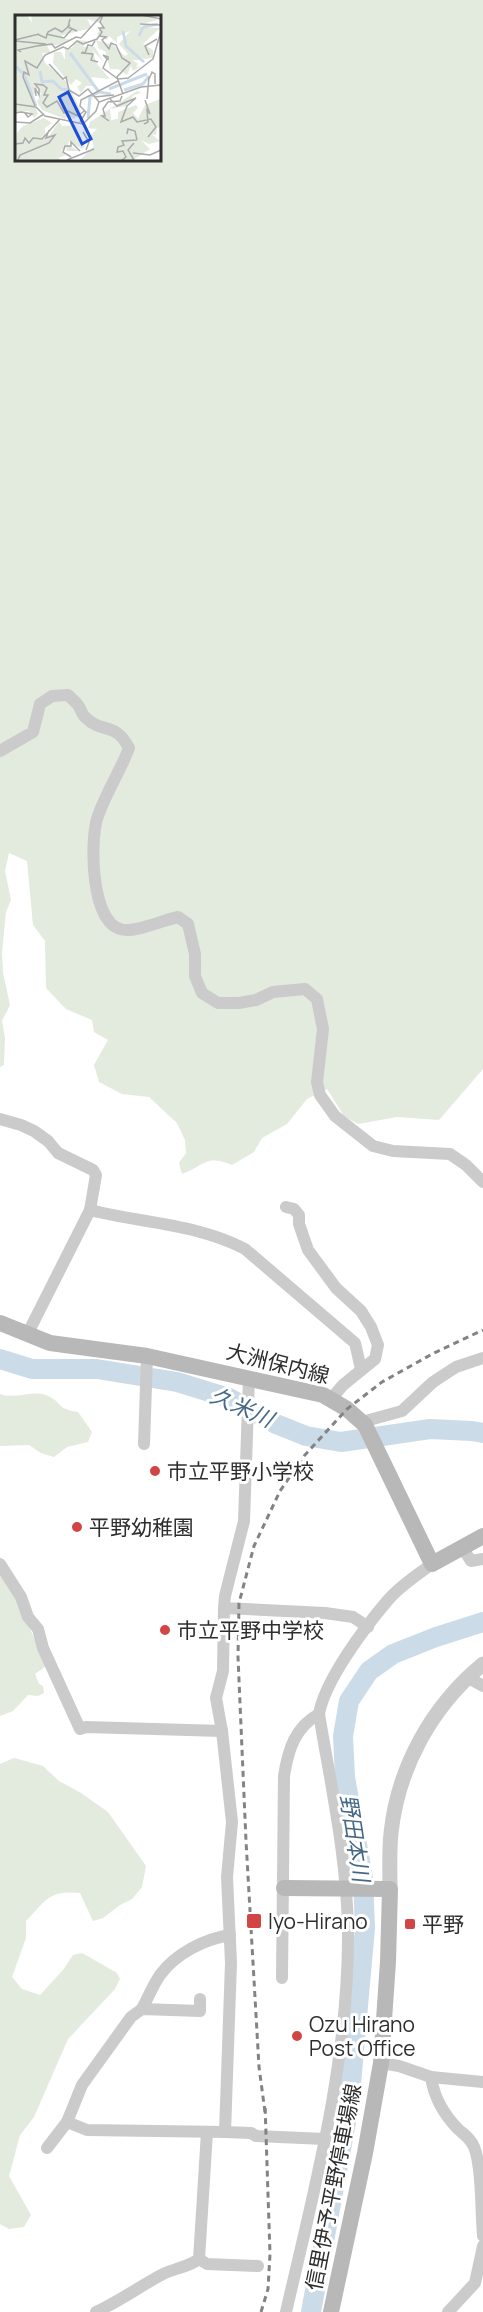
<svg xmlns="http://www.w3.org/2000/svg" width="483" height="2312" font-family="Manrope,'Noto Sans JP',sans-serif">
<rect width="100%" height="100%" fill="#fff"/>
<g fill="#e3eade" fill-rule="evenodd">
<path d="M0,0H483V1069L439,1120L397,1117L358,1124L344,1116L327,1089L307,1099L287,1124L262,1138L254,1152L232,1165C205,1154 205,1166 182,1174L179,1163L186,1153L185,1140L177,1123L149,1097L122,1094L99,1082L94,1065L108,1040L94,1032L92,1020L66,1009L46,988L45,941L33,925L27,861L9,853L5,871L11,900L6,912L2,952L3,973L10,1005L2,1021L5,1038L4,1065L0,1067ZM16,16H159V159H16Z"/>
<path d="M0,1394C17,1400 33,1389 48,1396C62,1402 56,1409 78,1412L92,1432L88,1442L67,1447L54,1457L41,1453L29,1445L0,1446Z"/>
<polygon points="0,1571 13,1589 46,1666 35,1674 39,1684 43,1686 44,1693 38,1696 28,1695 13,1711 0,1716"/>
<path d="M14,1758L43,1766L59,1781L81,1793L108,1812L146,1866L142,1887L132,1899L120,1905L103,1918L93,1921L80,1893C49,1890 46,1900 26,1921V1938L12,1977L22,1989L40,1995L63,1970L73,1955L82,1953L117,1973L120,1979L115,1989L68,2039L34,2117L20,2135L9,2176L31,2215L24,2227L9,2229L0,2224V1764Z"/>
</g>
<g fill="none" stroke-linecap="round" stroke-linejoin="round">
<g stroke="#ccdbe8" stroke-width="20">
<polyline points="0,1359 32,1369 97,1369 177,1382 229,1398 276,1424 306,1436 341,1442 430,1429 472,1431 483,1433"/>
<polyline points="311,2312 349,2106 365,1928 363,1878 345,1777 343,1736 349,1701 369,1671 393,1654 436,1637 483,1622"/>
</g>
<g stroke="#cbcbcb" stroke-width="12">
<path d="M0,751L33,732L40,704L52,696L68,695C71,698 75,701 78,705C81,709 82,715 86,718C102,734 115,721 129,748C120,772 105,794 97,819C90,843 91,920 120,929C133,934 163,920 178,917L188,924L195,954V976L202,993L218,1003H239L256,1000L273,992L305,989L317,999L323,1029L317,1082L320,1095L335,1116L373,1146L393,1151L450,1154L466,1165L483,1182"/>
<polyline points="0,1119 21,1125 34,1131 48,1141 58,1153 93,1170 96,1175 90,1210 27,1335"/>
<polyline points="286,1207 294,1209 299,1215 299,1224 308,1250 336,1288 361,1311 371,1327 378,1345 375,1359 343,1385 331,1399"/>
<path d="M90,1210C141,1223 198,1224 245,1249L355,1343L361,1369"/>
<polyline points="249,1377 244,1521 225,1596 224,1608 325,1613 353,1617 368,1627"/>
<polyline points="362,1422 402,1411 433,1382 456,1367 483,1358"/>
<polyline points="144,1444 147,1356"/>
<polyline points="462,1547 471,1561 483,1559"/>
<polyline points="0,1564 21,1597 28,1617 38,1629 43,1648 80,1729 86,1727 222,1731 216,1698 223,1671 224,1608"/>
<polyline points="467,1677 483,1686"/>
<polyline points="222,1731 232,1822 227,1877 231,1963 225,2132"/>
<path d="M282,1978L284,1776C288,1750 295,1727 319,1714"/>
<path d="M142,2009C148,1998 153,1985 160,1975C176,1953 205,1939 230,1935"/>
<path d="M381,2063L399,2066L431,2077C434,2098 444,2115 459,2130C465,2135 471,2139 474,2147C482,2165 481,2214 483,2236"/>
<polyline points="431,2077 483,2082"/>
<polyline points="67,2122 87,2130 225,2132 251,2133 256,2136 325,2139"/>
<polyline points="47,2148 67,2122 82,2085 131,2017 142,2009 200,2011 200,1999"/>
<polyline points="199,2259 207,2264 258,2266"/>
<path d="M96,2312C120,2301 140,2286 163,2274C175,2268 189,2267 199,2259L207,2132"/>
<path d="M286,2312C315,2187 349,2060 348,1931C347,1858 331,1786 319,1714C325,1680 365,1627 388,1600C400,1586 417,1575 432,1564"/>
<polyline points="448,2312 475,2283 483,2246"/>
</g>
<path stroke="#cbcbcb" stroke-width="15" d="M390,1889C390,1871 389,1852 391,1833C398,1767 432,1706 483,1664"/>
<g stroke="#b8b8b8" stroke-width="16">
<polyline points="0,1323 50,1343 147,1356 323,1395 347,1409 365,1425 432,1564 483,1536"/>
<polyline points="284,1888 390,1889 388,1962 381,2063 365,2153 331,2312"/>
</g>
<g stroke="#838383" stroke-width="3" stroke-dasharray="6 4.5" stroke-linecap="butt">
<polyline points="265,2112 259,2067 246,1841 238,1657 239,1603 254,1546 280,1491 304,1456 347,1409 382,1382 434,1353 483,1330"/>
<polyline points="261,2312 268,2289 270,2254 265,2104"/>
</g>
</g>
<g fill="#d14644" stroke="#fff" stroke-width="2">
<circle cx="155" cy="1471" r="6"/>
<circle cx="77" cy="1527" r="6"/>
<circle cx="165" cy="1630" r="6"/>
<rect x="246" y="1913" width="16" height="16" rx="3"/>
<rect x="404" y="1918" width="12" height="12" rx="3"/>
<circle cx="297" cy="2036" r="6"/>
</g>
<g text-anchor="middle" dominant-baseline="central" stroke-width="6" stroke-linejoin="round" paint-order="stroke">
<g font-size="21" fill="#2e2e2e" stroke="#fff">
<text transform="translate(278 1363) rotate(14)">大洲保内線</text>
<text transform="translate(333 2187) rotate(-79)">信里伊予平野停車場線</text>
</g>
<g font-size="21" fill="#2e2e2e" stroke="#fff" text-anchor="start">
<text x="167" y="1471">市立平野小学校</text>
<text x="89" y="1527">平野幼稚園</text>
<text x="177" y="1630">市立平野中学校</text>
<text x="268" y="1921">Iyo-Hirano</text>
<text x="422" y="1924">平野</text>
<text x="309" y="2024">Ozu Hirano<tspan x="309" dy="24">Post Office</tspan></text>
</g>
<g font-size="22" font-style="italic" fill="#456887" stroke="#fff">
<text transform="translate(242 1407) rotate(24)">久米川</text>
<text transform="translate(355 1838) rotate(81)">野田本川</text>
</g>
</g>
<g transform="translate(15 15)">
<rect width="146" height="146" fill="#fff"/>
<path d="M0,0H12L17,8L16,0H130L143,5L126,9V12L145,13L128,29L138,35V43L129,44L115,35L126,45H118L123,49L121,52L126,51L118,56L116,51L112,60L103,54H95L90,36L84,34L81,25L98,30L110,41L113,39L104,29L115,16L102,22V28L94,21L92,25L82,19L88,9L72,4L77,13L48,20L46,23L54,24L49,29L32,31L36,38H27L30,48L51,66L66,96L59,104L53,100L50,104L27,95L22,87L26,78L22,73L19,80L16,76L23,99L19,103L14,96L0,98ZM62,25L72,26L68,32H80L88,46L77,35L82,49L95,64L76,62L79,71H71L66,78L62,72L67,68L61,64L56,70L38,48L39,37H46L50,45V34L57,33ZM122,76L127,78L119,80L111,91L95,94L96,105L103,104V97L121,90L123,93L118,98L123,104L130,90L145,84V112L142,113L141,120L136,119L145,126L134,129L126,125L135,134L118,145H65L79,131L75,121L82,114L73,113L75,107ZM29,103L37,108L30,113V121L35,120L44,106L47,111L60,110L70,132L67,134L54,126L53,130L64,136H52L51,131L46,136L51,140L43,143L46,145H0L2,118L8,111Z" fill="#e3eade"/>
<path fill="none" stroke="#ccdbe8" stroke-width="3" d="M108,16L111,31L129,47M124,21L128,12L143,9M55,38L84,77M1,52L9,59L21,91M25,56L27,67L38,66L46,74L54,75M94,74L132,59M109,75L128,69L134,61M73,103L75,82L84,77L96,79"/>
<path fill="none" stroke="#ababab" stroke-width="1.5" d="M127,0L146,4M125,9L146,10M22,19L31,23L33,17L40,13L47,17L55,10M31,19L49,23L57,14L62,16L53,12L55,4M84,21L91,22L87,25L94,34L96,28L101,30L107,43L115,48L102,62L108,79M0,25L24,19M0,26L31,29L3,35L6,37M22,31L37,29L40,33L61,22L66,23L86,1M67,37L70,38L73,30L77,31L80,26M66,38L78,39L76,45L83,47M134,40L130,31L142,24M138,44L146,16M93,45V42L88,40L92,44L88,53L103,64L114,63M34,49L48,64L51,62L54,75L64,81L73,74L84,87M112,64L138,44M134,64L137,57L140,59V69M21,81L20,73L24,80V74L20,69L28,70L32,73L29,80H33L28,88L32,92L42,86L49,98L53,96L63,101L69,96M79,82L99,80M95,84L102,91L121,83L112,91L106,107L118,102L122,107L136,104L141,112L133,122M132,84L134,62M0,89L21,92L30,101L68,109L81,96L84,87L126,72L146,70M20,91L8,62L9,57L14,60L10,46L22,53L30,40L48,32L53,34L62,26L68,29L82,24L87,17L84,13H89L85,7L88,0M0,98L6,97L17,99L13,102L10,98M94,106L87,101H90L88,94L93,87L105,86L107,81M0,107L15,108L29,99M65,107L71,97L65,91L66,85L103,66M129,109L133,107L132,95L135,99L130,85M68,117L74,127L71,135M112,119L113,114L120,116L122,125M119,128L113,135L119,145M0,129L8,128L10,123L14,128L18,123L27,124L45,104M118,138L135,140L146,135M56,142L48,137L50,131H56V127L65,136M3,145L5,140L34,128L40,120L31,123L34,115M52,145L79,134M107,145L111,142L108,136L102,137L103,132L109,130L107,126L122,125"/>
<path fill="#1d4ed8" fill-opacity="0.15" stroke="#1d4ed8" stroke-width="3" d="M53,77L76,124L67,129L44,82Z"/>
<rect width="146" height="146" fill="none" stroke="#2e2e2e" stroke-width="3"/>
</g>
</svg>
